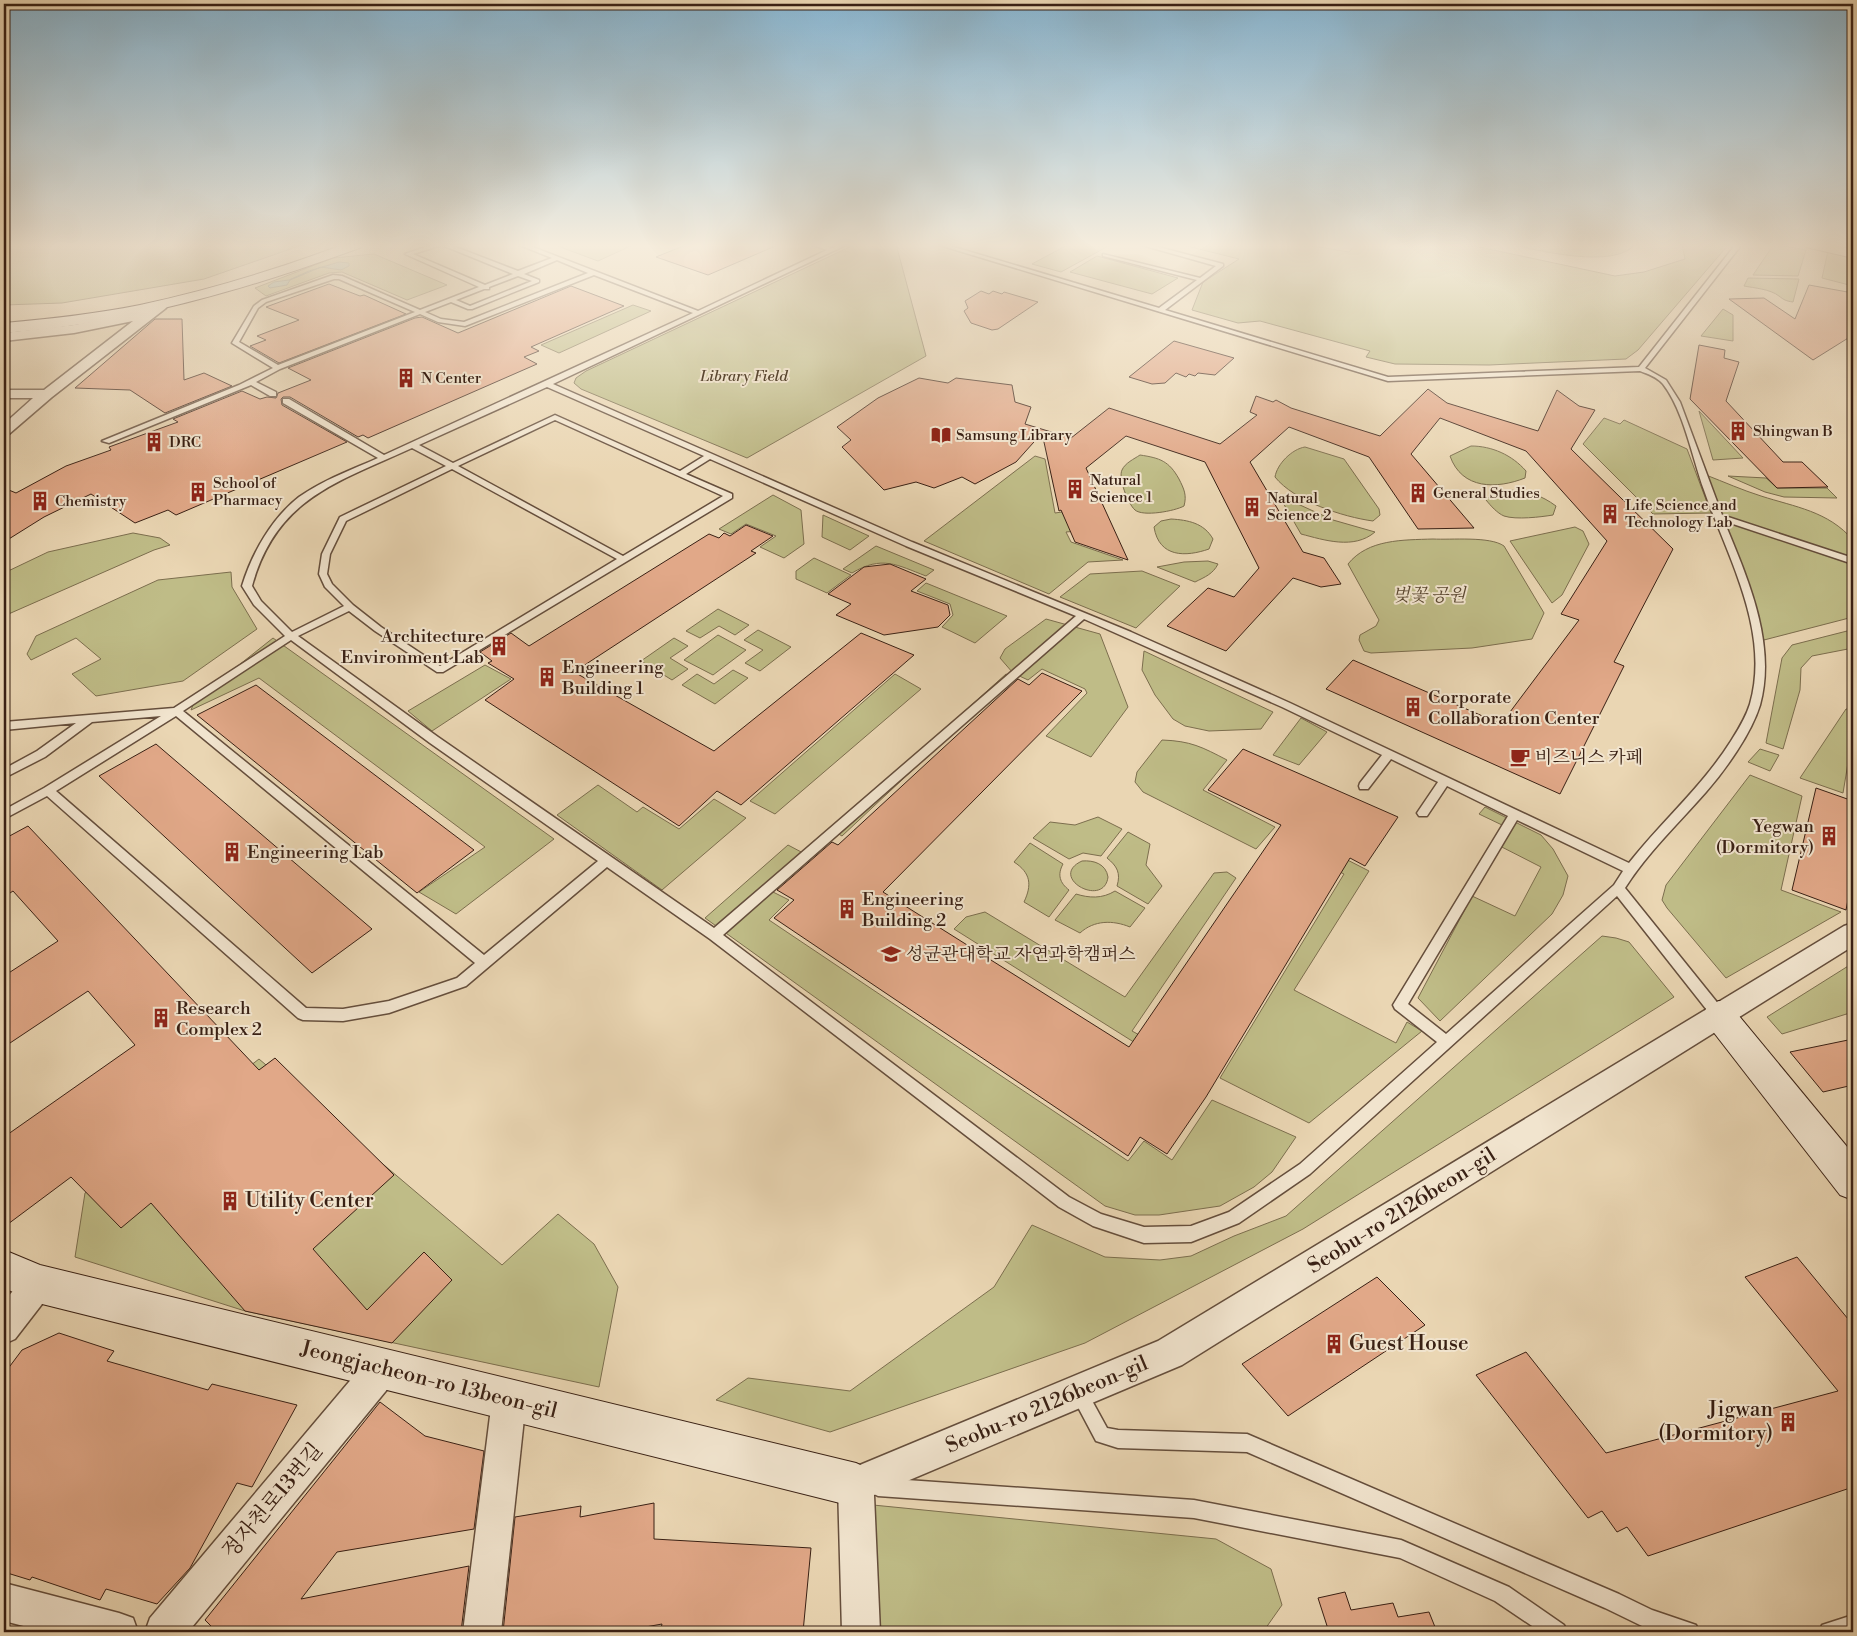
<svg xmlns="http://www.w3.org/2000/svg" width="1857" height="1636" font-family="'Libre Bodoni','Noto Serif KR',serif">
<rect width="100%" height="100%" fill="#ead6b3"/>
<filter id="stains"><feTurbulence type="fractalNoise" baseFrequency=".004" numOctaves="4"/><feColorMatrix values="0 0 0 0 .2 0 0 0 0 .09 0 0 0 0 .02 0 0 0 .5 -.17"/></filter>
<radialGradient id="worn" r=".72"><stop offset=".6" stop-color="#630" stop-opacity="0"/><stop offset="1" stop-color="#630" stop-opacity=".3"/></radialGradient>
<g fill="#bfbc87" stroke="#7c6e4e">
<polygon points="4,244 305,244 204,279 62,303 4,305"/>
<polygon points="552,244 635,244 598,261"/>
<polygon points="856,244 896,244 926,356 747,458 581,389 574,383 576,378 586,371"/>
<polygon points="1069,244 1112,244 1061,272 1032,264"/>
<polygon points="1179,244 1301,244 1349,252 1356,244 1465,244 1615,276 1644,272 1685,259 1682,244 1729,244 1638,350 1626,359 1489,365 1395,364 1366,357 1370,351 1260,321 1238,323 1192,310 1203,282 1239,259"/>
<path d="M1508,244H1636C1613,270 1538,250 1508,244Z"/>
<polygon points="1774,244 1806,250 1798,276 1753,275"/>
<polygon points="1828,251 1853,258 1853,286 1822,278"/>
<polygon points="374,254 447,285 407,300 342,272 329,273 266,296 255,288 333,258"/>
<polygon points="1097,256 1178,278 1152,294 1070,272"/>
<path d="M1748,278L1799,279L1793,302C1786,301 1784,300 1779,296C1770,289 1754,288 1744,286Z"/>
<polygon points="633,305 651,311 559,353 541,345"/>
<polygon points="1723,309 1733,315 1733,341 1701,336"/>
<polygon points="1699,411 1743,458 1713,460"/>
<polygon points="1604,418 1620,424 1624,420 1687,449 1711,513 1653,514 1583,444"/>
<path d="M1471,446C1492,446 1512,455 1526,471L1525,478C1497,489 1462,490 1450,456Z"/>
<path d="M1305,447L1344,459L1379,509L1380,515L1373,521C1343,517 1294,501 1275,477C1277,464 1292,449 1305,447Z"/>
<path d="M1140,455C1160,458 1169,461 1179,479C1184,489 1187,495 1184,506C1175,511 1143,517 1135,510C1128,504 1118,478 1122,470C1125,463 1134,459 1140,455Z"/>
<polygon points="1035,456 1045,459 1055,513 1069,511 1078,531 1066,532 1071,542 1123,560 1088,562 1049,594 924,541"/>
<path d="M1706,475C1724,482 1742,490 1761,496C1795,507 1828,511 1853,540V559L1721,515Z"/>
<polygon points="1728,476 1766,478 1777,488 1827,488 1837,498 1784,497 1765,492"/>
<path d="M1509,490C1528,491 1541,495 1556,506L1553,515C1541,517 1516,520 1504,516C1497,513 1491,506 1486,500L1496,491Z"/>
<polygon points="773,495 801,510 804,544 784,558 760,547 776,536 746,524 731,534 719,529"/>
<path d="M1284,500H1289L1333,520L1375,532C1354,550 1324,540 1301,534L1282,501Z"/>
<polygon points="823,515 869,536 850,550 822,537"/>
<path d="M1171,519C1188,520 1204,523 1213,539L1209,549C1186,557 1159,558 1154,527L1161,521Z"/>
<polygon points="1723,520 1853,563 1853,617 1764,640"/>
<polygon points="1575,527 1583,531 1589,544 1562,595 1552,603 1510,541"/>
<polygon points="133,533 160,538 170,545 154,550 4,616 4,573 48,552"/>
<path d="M1433,539C1451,540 1490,536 1504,546L1544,613L1532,639L1472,648L1371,653L1364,651L1359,640L1360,635L1376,626L1379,620L1348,564C1368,539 1403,540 1433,539Z"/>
<path d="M876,546L934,570L926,576C897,565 882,555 852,573L843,569Z"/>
<polygon points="814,558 851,575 827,593 796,579 796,571"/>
<path d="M1208,561L1218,564C1213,574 1205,577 1195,582L1157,567L1184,562Z"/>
<polygon points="1142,571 1180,586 1136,628 1060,597 1090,574"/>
<polygon points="231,572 232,587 257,629 183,681 96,696 72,674 101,659 76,638 31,660 27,654 36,636 158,580"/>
<polygon points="926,583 1007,616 975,643 942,627 953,615 950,604 917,591"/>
<polygon points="718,609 749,625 735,635 719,626 700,638 686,631"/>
<polygon points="1046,619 1100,634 1128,707 1091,757 1046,736 1087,693 1085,689 1042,669 1028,680 1013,673 1000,658 1005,649"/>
<polygon points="758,630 791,647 760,671 745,663 763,650 744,640"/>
<polygon points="1851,630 1853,631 1853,648 1812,656 1801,668 1800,690 1783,749 1766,743 1782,658 1792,645"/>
<polygon points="718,635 746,650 713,675 684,660"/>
<polygon points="273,638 554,839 456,914 419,892 485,847 259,678 191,710 195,700"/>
<polygon points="674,638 688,646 670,658 688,669 672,680 641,661"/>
<polygon points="1144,651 1273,712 1261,729 1209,731 1185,726 1173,719 1155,695 1142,670"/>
<polygon points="485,665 511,679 432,731 408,711"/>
<polygon points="733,670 748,678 715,704 682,685 697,674 714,684"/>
<polygon points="895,674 921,689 775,814 750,801"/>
<polygon points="1006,674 1012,677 842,836 832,830"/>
<polygon points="1846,709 1853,709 1853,733 1843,793 1800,778"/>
<polygon points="1301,718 1327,732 1299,765 1273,755"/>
<path d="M1162,740C1191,741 1202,747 1227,760L1203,790L1275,827L1256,849L1143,792L1135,782L1137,772Z"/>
<polygon points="1760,749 1779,755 1770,771 1748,762"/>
<polygon points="1750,775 1802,796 1781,890 1841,912 1726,978 1667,908 1662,900 1666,885"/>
<polygon points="598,785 637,812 643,807 679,829 714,799 746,818 662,890 557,815"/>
<polygon points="1485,807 1541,835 1553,849 1568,876 1563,895 1552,914 1440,1021 1418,998 1472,896 1515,916 1541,867 1492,842 1502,825 1479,814"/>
<polygon points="1098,817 1122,829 1101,856 1083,853 1069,859 1033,838 1050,822 1075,825"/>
<path d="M1128,832L1150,844L1146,865L1162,886L1148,904L1117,886C1121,873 1117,866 1107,858Z"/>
<path d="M1030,843L1063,864C1057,875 1060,883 1069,890L1049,917L1024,902C1032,885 1031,873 1014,862Z"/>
<polygon points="788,845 805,854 767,889 789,900 769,920 1128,1161 1144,1141 1172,1160 1212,1100 1296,1137 1272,1172 1254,1187 1220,1206 1159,1215 1135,1215 1105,1206 705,918"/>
<polygon points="1328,850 1369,871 1294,990 1396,1043 1407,1022 1422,1031 1309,1123 1220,1078 1344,874 1319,862"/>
<path d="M1082,861C1094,860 1106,864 1108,877C1104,909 1047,877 1082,861Z"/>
<polygon points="1227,872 1236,878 1132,1031 1154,1043 1148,1051 954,929 966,917 985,912 1125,997 1214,873"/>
<path d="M1115,891L1145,908L1130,927C1113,920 1094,920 1080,933L1055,920L1076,894C1089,898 1102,899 1115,891Z"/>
<polygon points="1602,936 1616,938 1629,942 1674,997 1303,1229 1085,1343 830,1432 716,1400 748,1378 850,1391 994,1287 1032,1225 1105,1257 1160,1260 1191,1256 1234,1236 1286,1216"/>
<polygon points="1853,963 1853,1012 1782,1034 1767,1017"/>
<polygon points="259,1059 502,1265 558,1214 594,1244 618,1287 599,1387 245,1311 75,1257 85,1193"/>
<polygon points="873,1505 1216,1539 1271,1569 1282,1605 1263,1632 878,1632"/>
</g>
<polygon fill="#98b9b0" stroke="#727c72" points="339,262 349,263 349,266 341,270 321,267 290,280 287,285 270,288 268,286 274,282 289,280 309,271"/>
<g fill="#e1a888" stroke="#392014">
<polygon points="688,244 780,244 708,275 656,257"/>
<polygon points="329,284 360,296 364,295 406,314 279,363 250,346 266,340 257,336 299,320 266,307"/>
<polygon points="1809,285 1853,293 1853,335 1813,360 1729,299 1764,298 1795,319"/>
<polygon points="571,286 624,306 531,347 539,351 524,357 537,364 368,438 363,435 358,437 290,397 283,397 281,399 282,405 347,442 176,515 168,510 135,523 91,494 44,517 4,542 4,488 16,493 66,466 111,450 109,447 178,422 173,419 242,391 260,399 267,397 276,398 278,393 311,380 288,368 415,318 422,317 458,333"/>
<polygon points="981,291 989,294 993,291 1002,294 1004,292 1038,302 998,329 992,330 971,323 964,311 968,308 965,301"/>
<polygon points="155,319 182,319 184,380 204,373 232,386 165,413 130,390 75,388"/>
<polygon points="1174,341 1234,358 1215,375 1198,373 1195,376 1189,374 1186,377 1176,373 1165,383 1152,384 1129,377"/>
<polygon points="1699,345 1725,350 1724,358 1739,362 1726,401 1783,462 1802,462 1828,487 1777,488 1690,399"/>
<polygon points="919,378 948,383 956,378 1012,385 1015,402 1031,407 1025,424 1071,438 1109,408 1220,444 1257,415 1250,412 1256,396 1273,402 1276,400 1291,408 1380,436 1428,389 1447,403 1538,431 1557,390 1579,406 1595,410 1571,449 1673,549 1614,662 1624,666 1560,794 1326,689 1353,660 1501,724 1579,620 1561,614 1607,541 1526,451 1440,418 1411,454 1474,528 1418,529 1369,457 1289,427 1250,462 1303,552 1324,558 1341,584 1321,587 1293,578 1226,651 1167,626 1208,588 1234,597 1259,568 1205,462 1126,436 1086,468 1128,560 1075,542 1061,510 1059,511 1042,433 1016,462 975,484 962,477 934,488 916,482 884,490 842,447 851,440 837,427 878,398"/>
<polygon points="746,525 773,536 751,551 756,553 574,672 714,751 861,633 914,655 741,805 717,791 679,826 485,700 514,679 488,663 492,661 480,652 511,633 529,646 709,534 719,538 724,533 730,536"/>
<polygon points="890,564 926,579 911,591 948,605 950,615 938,627 884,635 836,615 851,604 828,594 864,567"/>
<polygon points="1042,673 1082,691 883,892 1129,1047 1281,825 1208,790 1243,749 1398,817 1365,866 1350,858 1206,1097 1167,1154 1140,1137 1128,1156 774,918 794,900 777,890 832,842 838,845 1018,679 1029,685"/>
<polygon points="256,685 474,850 417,893 197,715"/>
<polygon points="156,744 372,929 312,973 99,776"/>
<polygon points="1816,788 1853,801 1853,874 1846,910 1792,890"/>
<polygon points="28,826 259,1070 275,1058 394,1175 313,1249 367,1310 424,1252 452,1280 392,1343 245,1311 151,1203 121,1228 71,1177 4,1227 4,1137 135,1045 88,991 4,1047 4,976 58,941 13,891 4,897 4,839"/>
<polygon points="1853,1039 1853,1085 1823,1092 1790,1052"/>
<polygon points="1797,1257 1853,1325 1853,1487 1648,1556 1627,1527 1617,1532 1602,1511 1588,1518 1476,1375 1526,1352 1606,1453 1838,1391 1745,1277"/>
<polygon points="1377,1277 1425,1325 1288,1416 1242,1364"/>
<polygon points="59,1333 114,1351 107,1361 208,1390 212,1384 297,1405 252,1487 237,1483 190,1568 157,1604 106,1589 100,1600 32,1577 30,1580 4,1572 4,1374 22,1350"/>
<polygon points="380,1402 425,1436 484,1451 474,1529 337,1552 301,1599 469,1566 461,1632 217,1632 205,1620"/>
<polygon points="654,1503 654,1539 811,1548 803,1632 660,1632 662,1624 618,1632 503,1632 515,1517 581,1506 580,1517"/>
<polygon points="1345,1592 1351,1610 1393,1603 1398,1617 1429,1612 1437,1632 1329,1632 1318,1598"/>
</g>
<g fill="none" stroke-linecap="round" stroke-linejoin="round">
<defs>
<g id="lane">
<path d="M434,244H448L518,271L552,258L517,244H525L698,311L827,250L810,244H818L832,248L841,244H848L553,384L912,542L1131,632L1290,703L1629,863C1662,821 1702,787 1731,741C1738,730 1746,717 1750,704C1771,631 1727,556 1704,490C1692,457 1684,411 1663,384C1657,377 1648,374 1640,371L1388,381L936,244H944L1159,308L1197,280L1103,256V254L1200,278L1216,266L1138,244H1147L1223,264V266L1165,310L1388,377L1639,367L1736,244H1742L1645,368L1666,380L1680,402L1722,515L1853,558V564L1724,521C1747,577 1777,643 1760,705C1751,734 1726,769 1706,792C1678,824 1648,852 1625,888L1724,1011L1726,1015L1724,1019L1719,1021L1714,1019L1617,896L1310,1174L1239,1223L1191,1242L1144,1243L1093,1226L1059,1207L710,939L607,867L466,986L389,1013L343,1021L303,1020L298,1018L47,796L4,819V810L44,788L161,716L92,722L45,757L4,778V769L37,751L76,723L4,730V722L174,708L285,636L254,605L242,586C252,553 272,518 299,497C323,480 351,470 378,458L283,403V399H289L384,455L693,313L594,275L465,326L438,322L420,314L280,369L256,382L276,392V396H270L251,385L109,443L102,441L239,385L273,368L232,343L254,306L262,300L333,275L342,276L420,310L479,287L405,254ZM442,245L513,274L485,285L413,254ZM557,260L588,273L464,322L441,319L425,312L451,302L468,309H472L539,282V280L524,274ZM518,276L532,281L470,306L456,300L484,289H489V287ZM334,279H339L415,312L278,365L239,342L258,308L266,302ZM547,387L704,456L680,471L555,415L453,463L419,445ZM555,420L723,496L623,556L458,466ZM412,448L446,466L340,517L322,554L319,574L325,587L344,606L292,632L261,601L252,586C276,498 338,482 412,448ZM710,459L906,546L1076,616L714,928L438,737L298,636L349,611L375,631L437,672H443L732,498V494L686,474ZM452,469L617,559L440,666L381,627L353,605L332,584L327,574L330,554L346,521ZM1084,619L1282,707L1382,755L1360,783L1359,786L1360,789H1368L1391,759L1438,782L1419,810L1417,813L1419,816H1427L1447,786L1508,816L1393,1005L1395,1009L1437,1042L1300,1164L1229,1212L1191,1226L1144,1227L1101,1214L1069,1197L723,935ZM291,640L430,743L598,861L484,955L183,711ZM176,716L475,963L457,978L389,1001L343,1009L306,1008L56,791ZM1517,820L1623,871L1614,885L1446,1034L1408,1004Z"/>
<polygon points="1078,1384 1084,1386 1107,1428 1118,1430 1247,1434 1619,1594 1652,1610 1696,1625 1699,1632 1660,1632 1642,1626 1605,1608 1247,1452 1118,1448 1096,1441 1070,1392 1072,1386"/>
<polygon points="878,1478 1194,1500 1401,1540 1509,1587 1564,1625 1567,1632 1541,1632 1495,1601 1400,1558 1194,1518 878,1496 872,1493 869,1487 872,1481"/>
<polygon points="1853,1615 1853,1632 1820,1632 1822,1625"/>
</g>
<g id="street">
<polygon points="162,301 168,305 166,308 52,397 9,434 4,435 4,424 33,398 4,398 4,390 44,390 133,321 74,333 4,341 4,333 74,325 146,311"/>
<polygon points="1853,923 1853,946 1182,1365 874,1495 880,1632 842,1632 838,1485 843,1472 1158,1341 1844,926"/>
<polygon points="38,1268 49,1273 54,1284 49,1295 15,1339 4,1344 4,1302 27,1273"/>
<polygon points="382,1352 394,1357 399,1369 394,1381 188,1632 145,1632 150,1618 370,1357"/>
<polygon points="509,1383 521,1388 526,1400 501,1632 463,1632 492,1400 497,1388"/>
<polygon points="4,1583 119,1613 133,1618 138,1632 47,1632 4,1621"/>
</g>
<g id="secondary">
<path d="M345,244H364L362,247C246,290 127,324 4,333V323C49,319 95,314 140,305C210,290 278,269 345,244Z"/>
<polygon points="1804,244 1828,244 1853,250 1853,258 1806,247"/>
<polygon points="1719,1001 1730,1005 1853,1154 1853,1200 1840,1195 1708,1025 1703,1015 1708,1005"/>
<polygon points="4,1250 40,1265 856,1463 871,1470 878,1485 871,1500 856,1507 38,1303 4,1288"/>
</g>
</defs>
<use href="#lane" stroke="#654e3c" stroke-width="3"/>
<use href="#street" stroke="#654e3c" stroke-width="3"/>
<use href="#secondary" stroke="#392014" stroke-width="2"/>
<use href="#lane" fill="#f1e4ce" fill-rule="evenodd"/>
<use href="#street" fill="#f1e4ce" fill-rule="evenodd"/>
<use href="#secondary" fill="#f1e4ce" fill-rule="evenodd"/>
</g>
<linearGradient id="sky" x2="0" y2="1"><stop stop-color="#88b6d2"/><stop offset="0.52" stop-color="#f6eddd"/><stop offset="1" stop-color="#f6eddd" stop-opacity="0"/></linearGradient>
<rect width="1857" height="473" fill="url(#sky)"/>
<defs>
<symbol id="building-bare" viewBox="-9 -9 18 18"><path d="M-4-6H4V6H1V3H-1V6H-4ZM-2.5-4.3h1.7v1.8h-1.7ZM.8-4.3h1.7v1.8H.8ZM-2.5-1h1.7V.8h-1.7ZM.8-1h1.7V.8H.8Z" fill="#8f2418" stroke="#f1e4ce" stroke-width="2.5" paint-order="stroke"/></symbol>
<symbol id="library-bare" viewBox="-9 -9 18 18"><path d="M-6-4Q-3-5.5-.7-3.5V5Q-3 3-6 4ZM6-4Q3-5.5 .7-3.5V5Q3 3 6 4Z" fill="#8f2418" stroke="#f1e4ce" stroke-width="2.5" paint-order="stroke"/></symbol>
<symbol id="cafe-bare" viewBox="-9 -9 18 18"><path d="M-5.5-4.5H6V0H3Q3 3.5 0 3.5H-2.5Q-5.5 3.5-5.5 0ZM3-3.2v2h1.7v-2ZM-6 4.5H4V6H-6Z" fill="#8f2418" stroke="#f1e4ce" stroke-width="2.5" paint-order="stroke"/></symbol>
<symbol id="university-bare" viewBox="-9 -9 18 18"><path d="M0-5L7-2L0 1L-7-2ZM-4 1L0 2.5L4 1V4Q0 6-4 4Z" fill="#8f2418" stroke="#f1e4ce" stroke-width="2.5" paint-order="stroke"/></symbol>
</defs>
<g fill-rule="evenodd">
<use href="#building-bare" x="392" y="364" width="28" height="28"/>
<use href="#building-bare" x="1724" y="417" width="28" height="28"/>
<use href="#library-bare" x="927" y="421" width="28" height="28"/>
<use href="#building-bare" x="140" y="428" width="28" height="28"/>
<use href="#building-bare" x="1061" y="475" width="28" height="28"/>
<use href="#building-bare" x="184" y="478" width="28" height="28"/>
<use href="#building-bare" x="1404" y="479" width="28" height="28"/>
<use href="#building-bare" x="26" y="487" width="28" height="28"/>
<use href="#building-bare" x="1238" y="493" width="28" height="28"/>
<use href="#building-bare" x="1596" y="500" width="28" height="28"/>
<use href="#building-bare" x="485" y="632" width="28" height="28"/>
<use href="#building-bare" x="533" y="663" width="28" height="28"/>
<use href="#building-bare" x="1399" y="693" width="28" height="28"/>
<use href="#cafe-bare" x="1506" y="743" width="28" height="28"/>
<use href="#building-bare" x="1815" y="822" width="28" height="28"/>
<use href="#building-bare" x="218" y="838" width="28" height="28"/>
<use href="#building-bare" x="833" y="895" width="28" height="28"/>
<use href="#university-bare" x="877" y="940" width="28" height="28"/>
<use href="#building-bare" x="147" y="1004" width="28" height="28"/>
<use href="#building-bare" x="216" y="1187" width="28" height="28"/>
<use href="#building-bare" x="1320" y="1330" width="28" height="28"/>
<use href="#building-bare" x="1774" y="1408" width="28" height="28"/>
</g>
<g text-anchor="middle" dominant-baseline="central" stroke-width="4" stroke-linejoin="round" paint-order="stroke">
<g font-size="15" font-style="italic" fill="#5a4731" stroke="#f1e4ce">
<text x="744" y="376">Library Field</text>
</g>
<g font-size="15" fill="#392014" stroke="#f1e4ce" text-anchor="start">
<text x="421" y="378">N Center</text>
<text x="1753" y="431">Shingwan B</text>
<text x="956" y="435">Samsung Library</text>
<text x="169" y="442">DRC</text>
<text x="1090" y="480">Natural<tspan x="1090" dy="17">Science 1</tspan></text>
<text x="213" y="483">School of<tspan x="213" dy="17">Pharmacy</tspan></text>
<text x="1433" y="493">General Studies</text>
<text x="1267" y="498">Natural<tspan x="1267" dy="17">Science 2</tspan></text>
<text x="55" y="501">Chemistry</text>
<text x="1625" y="505">Life Science and<tspan x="1625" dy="17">Technology Lab</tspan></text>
</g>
<g font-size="18" font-style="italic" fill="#5a4731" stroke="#f1e4ce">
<text x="1429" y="595">벚꽃 공원</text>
</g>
<g font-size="18" fill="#392014" stroke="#f1e4ce" text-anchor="start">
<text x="484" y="636" text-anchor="end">Architecture<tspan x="484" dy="21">Environment Lab</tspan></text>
<text x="562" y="667">Engineering<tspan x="562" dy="21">Building 1</tspan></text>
<text x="1428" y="697">Corporate<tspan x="1428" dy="21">Collaboration Center</tspan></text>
<text x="1535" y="757">비즈니스 카페</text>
<text x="1814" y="826" text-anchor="end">Yegwan<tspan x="1814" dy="21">(Dormitory)</tspan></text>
<text x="247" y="852">Engineering Lab</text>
<text x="862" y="899">Engineering<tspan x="862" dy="21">Building 2</tspan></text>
<text x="906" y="954">성균관대학교 자연과학캠퍼스</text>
<text x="176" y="1008">Research<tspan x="176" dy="21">Complex 2</tspan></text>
</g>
<g font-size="21" fill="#392014" stroke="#f1e4ce" text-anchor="start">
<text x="245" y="1201">Utility Center</text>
<text x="1349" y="1344">Guest House</text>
<text x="1773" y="1410" text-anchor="end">Jigwan<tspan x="1773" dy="24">(Dormitory)</tspan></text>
</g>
<g font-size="21" fill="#392014" stroke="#f1e4ce">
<text transform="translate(1402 1211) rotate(-32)">Seobu-ro 2126beon-gil</text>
<text transform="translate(429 1380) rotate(14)">Jeongjacheon-ro 13beon-gil</text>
<text transform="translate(1047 1405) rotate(-23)">Seobu-ro 2126beon-gil</text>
<text transform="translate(273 1501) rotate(-50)">정자천로13번길</text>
</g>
</g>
<rect width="1857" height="1636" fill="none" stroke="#ead6b3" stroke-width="20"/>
<rect x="5" y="5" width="1847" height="1626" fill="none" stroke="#392014" stroke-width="2.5"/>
<rect x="10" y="10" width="1837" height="1616" fill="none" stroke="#392014"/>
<rect width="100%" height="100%" filter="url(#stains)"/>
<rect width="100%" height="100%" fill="url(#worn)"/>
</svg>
